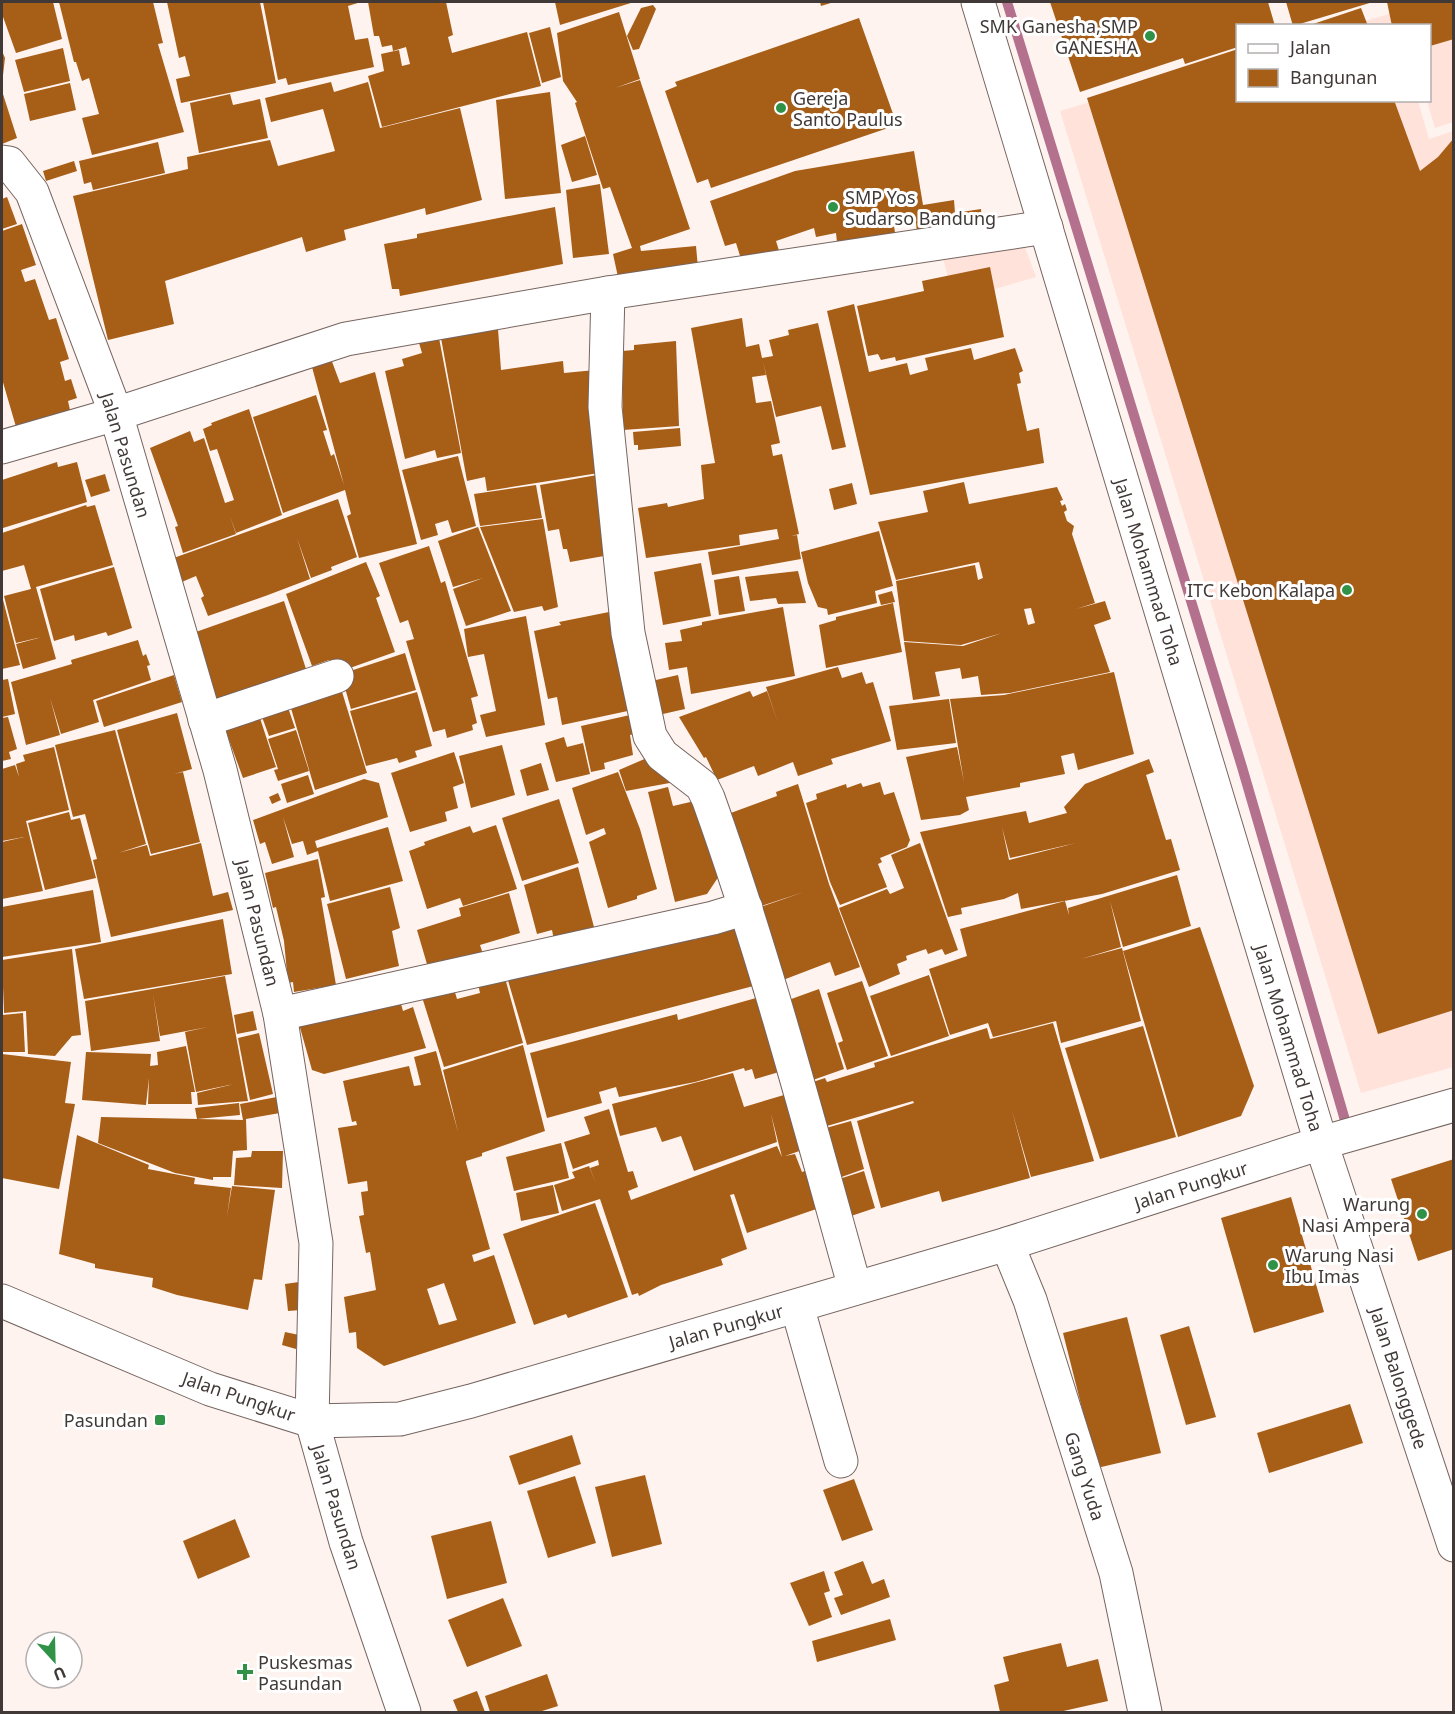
<svg xmlns="http://www.w3.org/2000/svg" width="1455" height="1714" font-family="'Noto Sans',sans-serif">
<rect width="100%" height="100%" fill="#fff3ef"/>
<g fill="#ffe2da">
<polygon points="1399,2 1453,2 1453,122 1435,128 1427,101 1430,100 1430,26 1406,25"/>
<polygon points="1392,13 1396,26 1349,26"/>
<polygon points="1237,58 1238,100 1418,101 1429,139 1453,131 1453,1067 1361,1093 1060,111"/>
<polygon points="1022,239 1036,277 954,301 942,254"/>
</g>
<g fill="none" stroke-linecap="round" stroke-linejoin="round">
<polyline stroke="#b4718e" stroke-width="10" points="1007,2 1242,767 1347,1127 1352,1125"/>
</g>
<g fill="#a75e17" fill-rule="evenodd">
<polygon points="2,2 53,2 62,39 16,53 2,14"/>
<polygon points="59,2 153,2 163,43 158,44 184,132 92,155 82,118 99,114 89,78 82,81 76,62 74,62"/>
<polygon points="167,2 260,2 276,83 181,103 176,79 190,76 185,56 179,58"/>
<polygon points="263,2 361,2 348,6 355,40 368,38 374,67 288,85 286,78 278,80"/>
<polygon points="368,2 446,2 453,35 448,37 452,53 527,32 541,86 382,127 368,76 384,71 381,54 399,50 402,66 410,64 406,47 393,51 392,45 382,47 379,36 374,36"/>
<polygon points="555,2 634,2 560,25"/>
<polygon points="820,2 834,2 821,6"/>
<polygon points="1050,2 1268,2 1275,26 1238,26 1238,47 1185,64 1183,58 1080,92"/>
<polygon points="1286,2 1373,2 1293,26"/>
<polygon points="1387,2 1454,2 1454,39 1430,46 1430,26 1392,26"/>
<polygon points="653,5 656,9 639,49 633,50 627,36 641,8"/>
<polygon points="1361,8 1368,26 1310,26 1310,25"/>
<polygon points="619,12 640,79 615,88 640,80 690,229 640,246 641,251 696,246 698,268 618,277 613,254 632,248 610,187 603,189 575,103 577,102 563,81 557,33"/>
<polygon points="859,18 897,125 711,188 708,179 697,183 665,91 677,86 675,82"/>
<polygon points="550,27 561,77 542,83 529,33"/>
<polygon points="63,48 70,81 24,92 15,60"/>
<polygon points="1238,49 1238,100 1394,100 1420,171 1438,157 1454,138 1454,1010 1378,1034 1087,98"/>
<polygon points="2,51 5,58 3,75 2,75"/>
<polygon points="331,82 334,92 368,82 380,128 460,108 482,200 426,215 425,208 344,230 346,240 306,252 302,237 165,281 174,324 108,340 73,196 188,169 187,157 270,140 278,166 335,151 323,109 271,122 265,98"/>
<polygon points="70,83 76,110 30,121 24,94"/>
<polygon points="2,91 17,138 2,144"/>
<polygon points="550,92 561,193 505,199 496,100"/>
<polygon points="230,94 233,105 260,99 268,138 199,153 190,103"/>
<polygon points="585,136 597,175 572,182 561,145"/>
<polygon points="158,142 165,173 93,190 91,182 84,184 79,161"/>
<polygon points="914,151 923,205 954,200 955,213 981,209 983,233 918,242 916,223 894,226 896,239 838,252 836,233 816,237 814,228 776,241 781,257 742,262 736,243 725,246 710,201 795,171"/>
<polygon points="74,161 77,171 46,181 43,171"/>
<polygon points="600,184 609,254 573,258 566,190"/>
<polygon points="7,197 17,224 2,229 2,199"/>
<polygon points="555,207 563,264 400,296 399,289 392,289 384,244 417,238 417,234"/>
<polygon points="22,224 36,265 21,270 25,282 35,279 49,320 56,318 69,359 60,362 65,381 71,379 77,398 68,401 70,410 32,421 34,432 19,437 2,379 2,231"/>
<polygon points="990,267 1004,337 896,361 895,357 881,360 878,354 868,356 857,306 924,291 922,281"/>
<polygon points="854,304 869,372 907,363 910,375 928,370 925,358 971,348 974,360 1015,348 1023,371 1019,373 1021,383 1017,384 1027,431 1039,428 1044,463 870,495 827,311"/>
<polygon points="742,318 746,347 759,344 762,358 773,356 769,340 789,335 788,330 818,323 846,447 832,450 821,406 776,417 763,361 766,375 752,377 756,403 771,401 780,443 771,445 773,456 782,454 799,534 791,536 797,535 801,559 712,575 708,552 779,539 777,529 739,535 740,545 646,558 638,508 667,503 668,507 704,499 701,465 715,463 691,328"/>
<polygon points="498,329 501,370 563,361 564,373 606,369 605,472 487,491 485,477 467,481 441,338"/>
<polygon points="439,338 461,453 437,458 435,450 405,459 385,371 404,366 402,359 422,353 419,343"/>
<polygon points="676,341 679,426 623,430 622,351 634,350 634,345"/>
<polygon points="331,359 340,383 375,372 417,544 359,558 347,516 351,514 345,490 283,513 253,417 316,395 327,430 323,431 331,456 334,454 344,485 312,367"/>
<polygon points="249,409 282,515 236,533 230,516 236,534 183,553 175,527 178,526 150,448 190,431 194,442 204,438 225,503 234,500 217,449 210,451 203,429 212,425 211,423"/>
<polygon points="680,428 681,446 638,450 638,445 634,445 633,432"/>
<polygon points="458,456 476,526 452,533 448,520 435,524 438,535 421,540 402,470"/>
<polygon points="57,462 58,467 77,462 87,502 3,528 2,480"/>
<polygon points="105,474 110,491 91,497 85,480"/>
<polygon points="603,474 604,556 570,562 567,549 563,549 559,529 548,531 540,485"/>
<path d="M964,482L969,504L1057,487L1063,500L1060,501L1062,506L1065,504L1067,510L1064,512L1067,521L1074,526L1072,534L1095,603L1076,609L1105,601L1111,619L1094,625L1110,672L1010,693L981,695L978,676L962,679L960,668L935,672L940,696L913,700L904,642L963,646L1002,633L961,645L904,641L896,581L975,565L978,580L983,578L979,562L896,580L878,522L928,512L923,491ZM1031,608L1035,623L1028,625L1024,609Z"/>
<polygon points="852,483 857,504 834,510 829,489"/>
<polygon points="536,485 542,518 480,526 474,494"/>
<polygon points="338,499 357,557 331,567 332,570 311,578 297,538 310,579 268,595 208,616 201,598 204,596 196,576 177,584 168,560"/>
<polygon points="86,505 87,507 95,505 113,565 36,587 56,659 23,669 16,644 42,637 16,643 4,596 31,589 24,565 2,571 2,533"/>
<polygon points="543,519 558,607 544,611 542,606 514,612 480,527"/>
<polygon points="478,527 511,611 466,626 453,589 483,578 453,587 438,541"/>
<polygon points="879,531 893,586 875,591 877,603 828,615 827,609 818,607 808,583 801,552"/>
<polygon points="429,546 441,583 445,581 478,696 471,698 477,723 472,725 473,730 447,738 445,729 433,732 406,641 414,639 408,620 400,623 379,563"/>
<polygon points="366,562 380,596 376,598 395,652 333,674 329,660 312,666 286,594"/>
<polygon points="701,563 711,616 663,625 654,572"/>
<polygon points="114,567 132,628 108,636 106,632 75,641 74,635 54,641 40,589"/>
<polygon points="798,571 806,603 778,604 776,598 750,601 745,577"/>
<polygon points="739,576 745,611 719,615 714,580"/>
<polygon points="892,591 895,602 881,605 878,595"/>
<polygon points="2,596 20,665 2,669"/>
<polygon points="284,601 306,669 214,700 193,633"/>
<polygon points="893,603 902,652 826,668 819,625 836,620 836,617"/>
<polygon points="783,607 795,676 691,694 687,667 669,670 665,643 682,641 680,630 702,625 702,622"/>
<polygon points="614,611 637,709 562,725 557,697 548,699 534,631 561,625 559,622"/>
<polygon points="526,616 545,725 486,737 480,715 496,711 484,654 468,657 464,629"/>
<polygon points="138,640 143,656 146,654 150,665 147,666 151,680 93,700 99,722 61,734 50,698 60,735 26,745 11,682 72,664 71,660"/>
<polygon points="405,653 416,690 351,709 341,674"/>
<polygon points="838,667 842,678 862,672 866,684 873,682 891,741 831,759 833,764 798,776 793,762 758,776 754,766 717,780 706,757 704,758 679,717 750,691 753,697 767,691 778,723 766,687"/>
<polygon points="1114,672 1134,754 1078,770 1074,753 1061,756 1065,774 1020,783 1020,787 966,797 969,810 960,815 921,820 906,757 957,747 964,782 950,699 1004,695"/>
<polygon points="174,675 182,702 104,727 96,701"/>
<polygon points="678,675 685,709 654,716 647,682"/>
<polygon points="8,679 15,714 2,717 2,680"/>
<polygon points="339,682 367,773 315,790 288,698"/>
<polygon points="417,692 432,746 415,751 417,757 399,763 397,758 366,766 350,711"/>
<polygon points="284,696 295,728 269,736 258,706"/>
<polygon points="949,699 956,743 897,750 889,706"/>
<polygon points="256,706 276,767 243,778 221,718"/>
<polygon points="177,713 192,769 174,774 183,772 200,842 151,854 117,730"/>
<polygon points="639,713 643,732 630,735 633,755 604,763 605,769 591,772 581,726"/>
<polygon points="8,717 17,749 9,752 11,759 2,761 2,718"/>
<polygon points="115,730 146,844 118,853 147,845 150,856 201,843 213,896 228,892 233,910 111,937 93,860 97,859 85,814 73,817 55,745"/>
<polygon points="296,730 309,771 278,781 274,770 278,769 268,739"/>
<polygon points="564,737 567,747 583,743 590,774 556,782 545,743"/>
<polygon points="502,745 515,795 471,808 459,756"/>
<polygon points="54,747 69,810 26,821 43,891 2,899 2,842 24,837 2,841 2,769 15,765 19,777 16,764 25,761 23,755"/>
<polygon points="454,752 464,783 453,787 458,808 445,812 447,821 410,832 391,773"/>
<polygon points="656,754 675,782 626,791 619,770"/>
<path d="M1149,759L1154,772L1146,775L1166,840L1171,839L1180,870L1102,894L1021,909L1018,893L1004,899L961,908L962,914L948,917L920,832L1026,811L1029,823L1067,813L1064,807L1085,784ZM1002,827L1010,858L1076,843L1009,860Z"/>
<polygon points="541,763 549,790 527,796 520,770"/>
<polygon points="618,772 640,829 657,889 637,896 637,899 608,908 589,842 606,834 604,828 586,835 572,788"/>
<polygon points="308,775 314,794 287,803 281,784"/>
<polygon points="364,779 379,783 388,817 315,841 317,848 388,827 403,881 330,901 318,851 307,855 303,841 292,844 283,817 294,857 272,864 265,842 260,844 253,820"/>
<polygon points="880,782 884,795 894,792 910,840 907,847 880,858 882,862 878,864 887,887 840,905 830,882 806,803 817,799 816,794 846,784 847,788 861,783 863,787"/>
<polygon points="798,784 829,884 860,967 835,976 830,962 783,980 755,909 804,892 755,908 728,814 777,796 776,792"/>
<polygon points="668,787 673,806 699,800 719,876 707,894 675,902 648,792"/>
<polygon points="278,793 281,800 272,804 269,797"/>
<polygon points="559,799 579,863 522,881 502,818"/>
<polygon points="69,812 71,820 80,818 96,878 45,890 28,823"/>
<polygon points="496,825 517,889 463,906 460,898 427,909 409,851 425,845 424,842 470,826 473,833"/>
<polygon points="920,843 958,950 945,955 942,949 928,954 926,949 906,956 907,960 897,964 900,974 869,987 839,908 887,889 890,894 904,888 891,855"/>
<polygon points="318,859 325,897 321,898 336,985 294,992 293,982 288,983 284,941 276,907 273,908 265,873"/>
<polygon points="578,867 594,927 554,940 552,930 537,934 524,885"/>
<polygon points="1177,875 1191,926 1123,947 1110,901 1121,947 1081,959 1122,948 1141,1021 1061,1043 1056,1021 993,1037 988,1023 950,1035 929,969 967,956 960,929 1065,901 1069,915 1068,908"/>
<polygon points="390,887 400,928 392,931 399,966 346,979 327,904"/>
<polygon points="93,890 101,942 2,957 2,907"/>
<polygon points="509,893 520,933 480,945 483,954 429,971 417,930 461,916 459,908"/>
<polygon points="223,919 232,974 84,999 75,949"/>
<polygon points="747,921 765,983 527,1045 507,977 685,936 694,940"/>
<polygon points="1200,927 1254,1086 1241,1116 1178,1137 1123,951"/>
<polygon points="72,949 81,1035 72,1036 55,1056 28,1054 26,1011 4,1013 2,960"/>
<polygon points="929,975 949,1036 891,1056 870,996"/>
<polygon points="225,976 248,1101 198,1105 197,1093 234,1084 196,1092 185,1032 208,1027 160,1036 153,994 160,1041 91,1051 85,1001"/>
<polygon points="505,978 523,1043 444,1067 422,997 454,989 457,999 480,993 478,984"/>
<polygon points="862,981 888,1056 847,1070 838,1043 843,1041 827,993"/>
<polygon points="819,989 844,1069 810,1081 783,1002"/>
<polygon points="767,995 786,1070 755,1079 752,1069 745,1071 744,1068 695,1082 619,1097 616,1087 599,1092 602,1103 547,1118 530,1053 677,1014 678,1020"/>
<polygon points="401,1004 403,1011 413,1007 426,1048 324,1074 312,1070 299,1024"/>
<polygon points="253,1011 257,1030 237,1034 234,1015"/>
<polygon points="23,1013 25,1052 2,1052 2,1015"/>
<polygon points="1053,1023 1094,1161 1031,1177 1012,1111 1030,1178 942,1202 939,1191 881,1208 857,1121 914,1103 913,1101 820,1128 807,1084 825,1078 827,1082 875,1067 874,1063 987,1028 990,1039"/>
<polygon points="1143,1026 1176,1137 1100,1159 1065,1048"/>
<polygon points="259,1033 273,1094 250,1100 238,1038"/>
<path d="M523,1045L545,1131L482,1153V1156L466,1161V1163L490,1249L472,1255L474,1262L494,1255L516,1323L384,1366L357,1348L356,1332L349,1333L344,1297L376,1290L370,1252L366,1253L359,1216L364,1215L361,1192L368,1191L367,1181L348,1184L338,1128L357,1125L356,1121L352,1122L343,1081L409,1066L414,1086L421,1085L414,1057L436,1051L458,1132L443,1070ZM444,1283L457,1320L439,1325L427,1289Z"/>
<polygon points="186,1046 195,1092 191,1092 192,1104 148,1104 149,1078 146,1105 82,1100 86,1052 151,1054 150,1066 158,1065 157,1052"/>
<polygon points="2,1054 71,1062 65,1103 75,1104 59,1189 2,1178"/>
<polygon points="733,1073 744,1107 794,1092 808,1148 785,1156 795,1154 802,1172 813,1168 825,1206 747,1233 734,1194 730,1195 747,1249 721,1259 723,1265 661,1285 639,1296 638,1293 632,1295 600,1199 562,1211 554,1185 575,1178 572,1172 589,1166 596,1184 590,1168 599,1165 598,1160 573,1169 564,1142 590,1134 584,1117 609,1109 628,1172 633,1171 638,1187 628,1191 631,1200 777,1146 782,1157 771,1114 777,1142 694,1171 681,1136 662,1142 656,1127 620,1136 612,1104"/>
<polygon points="277,1097 280,1113 246,1119 247,1150 233,1151 231,1177 213,1177 213,1180 175,1173 98,1143 101,1117 197,1119 195,1108 239,1103 240,1115 197,1119 243,1120 240,1104"/>
<polygon points="851,1121 864,1169 833,1180 826,1128"/>
<polygon points="77,1135 149,1165 148,1169 195,1178 194,1184 231,1188 227,1216 232,1186 275,1190 262,1280 254,1279 248,1310 177,1295 152,1287 153,1278 95,1268 95,1264 59,1254"/>
<polygon points="561,1143 569,1178 514,1191 506,1157"/>
<polygon points="252,1151 283,1151 282,1188 234,1185 236,1158 251,1157"/>
<polygon points="1454,1159 1454,1249 1418,1261 1391,1179"/>
<polygon points="864,1171 875,1208 845,1218 833,1181"/>
<polygon points="553,1185 559,1213 521,1221 516,1193"/>
<polygon points="1291,1197 1324,1312 1254,1333 1221,1218"/>
<polygon points="595,1203 628,1297 568,1318 566,1314 534,1325 503,1234"/>
<polygon points="299,1282 301,1310 288,1311 285,1284"/>
<polygon points="1127,1317 1161,1453 1097,1468 1063,1333"/>
<polygon points="1189,1326 1216,1417 1186,1425 1160,1335"/>
<polygon points="285,1332 299,1335 296,1349 282,1345"/>
<polygon points="1350,1404 1363,1443 1269,1473 1257,1433"/>
<polygon points="572,1435 581,1464 519,1485 509,1456"/>
<polygon points="645,1475 662,1544 612,1557 595,1487"/>
<polygon points="575,1476 596,1543 548,1558 527,1491"/>
<polygon points="854,1479 873,1530 842,1541 823,1490"/>
<polygon points="235,1519 250,1557 198,1579 183,1541"/>
<polygon points="491,1521 507,1583 447,1599 431,1536"/>
<polygon points="863,1561 872,1584 884,1579 890,1597 841,1615 834,1598 843,1595 834,1572"/>
<polygon points="824,1571 830,1591 824,1593 832,1617 809,1626 790,1583"/>
<polygon points="503,1598 522,1646 467,1667 448,1620"/>
<polygon points="890,1619 896,1640 817,1662 812,1641"/>
<polygon points="1061,1643 1067,1667 1098,1659 1108,1701 1059,1712 1000,1712 994,1685 1009,1681 1003,1657"/>
<polygon points="547,1674 558,1706 539,1712 490,1712 485,1696"/>
<polygon points="477,1691 485,1712 458,1712 453,1700"/>
</g>
<g fill="none" stroke-linecap="round" stroke-linejoin="round">
<defs>
<g id="minor">
<polyline points="2,162 9,163 32,192 116,414 220,770 280,1014 316,1243 312,1421 346,1542 404,1712"/>
<path d="M608,293L605,407L628,633L650,736L662,755L702,786L708,798C766,959 809,1124 855,1288"/>
<polyline points="2,447 116,414 346,339 608,293 1046,227"/>
<polyline points="205,720 337,676"/>
<polyline points="280,1014 713,918 746,908"/>
<polyline points="1321,1143 1454,1545"/>
<polyline points="1007,1244 1030,1300 1116,1573 1145,1712"/>
<polyline points="797,1306 841,1461"/>
</g>
<g id="major">
<polyline points="978,2 1321,1143"/>
<polyline points="2,1301 210,1389 312,1421 400,1419 471,1401 1007,1244 1321,1143 1454,1105"/>
</g>
</defs>
<use href="#minor" stroke="#766560" stroke-width="35"/>
<use href="#major" stroke="#766560" stroke-width="35"/>
<use href="#minor" stroke="#fff" stroke-width="33"/>
<use href="#major" stroke="#fff" stroke-width="33"/>
</g>
<g fill="#309247" stroke="#fff" stroke-width="2">
<circle cx="1150" cy="36" r="6"/>
<circle cx="781" cy="108" r="6"/>
<circle cx="833" cy="207" r="6"/>
<circle cx="1347" cy="590" r="6"/>
<circle cx="1422" cy="1214" r="6"/>
<circle cx="1273" cy="1265" r="6"/>
<rect x="154" y="1414" width="12" height="12" rx="3"/>
<path d="M242 1663h6v6h6v6h-6v6h-6v-6h-6v-6h6z"/>
</g>
<g text-anchor="middle" dominant-baseline="central" stroke-width="6" stroke-linejoin="round" paint-order="stroke">
<g font-size="18" fill="#413937" stroke="#fff" text-anchor="end">
<text x="1138" y="26">SMK Ganesha,SMP<tspan x="1138" dy="21">GANESHA</tspan></text>
<text x="793" y="98" text-anchor="start">Gereja<tspan x="793" dy="21">Santo Paulus</tspan></text>
<text x="845" y="197" text-anchor="start">SMP Yos<tspan x="845" dy="21">Sudarso Bandung</tspan></text>
<text x="1335" y="590">ITC Kebon Kalapa</text>
<text x="1410" y="1204">Warung<tspan x="1410" dy="21">Nasi Ampera</tspan></text>
<text x="1285" y="1255" text-anchor="start">Warung Nasi<tspan x="1285" dy="21">Ibu Imas</tspan></text>
<text x="148" y="1420">Pasundan</text>
<text x="258" y="1662" text-anchor="start">Puskesmas<tspan x="258" dy="21">Pasundan</tspan></text>
</g>
<g font-size="18" fill="#413937" stroke="#fff">
<text transform="translate(126 455) rotate(73)">Jalan Pasundan</text>
<text transform="translate(1149 572) rotate(73)">Jalan Mohammad Toha</text>
<text transform="translate(258 923) rotate(76)">Jalan Pasundan</text>
<text transform="translate(1289 1038) rotate(73)">Jalan Mohammad Toha</text>
<text transform="translate(1191 1185) rotate(-18)">Jalan Pungkur</text>
<text transform="translate(726 1326) rotate(-16)">Jalan Pungkur</text>
<text transform="translate(1399 1378) rotate(72)">Jalan Balonggede</text>
<text transform="translate(239 1396) rotate(19)">Jalan Pungkur</text>
<text transform="translate(1085 1476) rotate(72)">Gang Yuda</text>
<text transform="translate(337 1507) rotate(73)">Jalan Pasundan</text>
</g>
</g>
<rect width="1455" height="1714" fill="none" stroke="#413937" stroke-width="6"/>
<rect x="1236" y="24" width="195" height="78" fill="#ffffff" stroke="#b3b0af" stroke-width="1.5"/>
<rect x="1248" y="44" width="30" height="9" fill="#ffffff" stroke="#b3b0af" stroke-width="1.5"/>
<text x="1290" y="54" font-size="18" fill="#413937">Jalan</text>
<rect x="1248" y="69" width="30" height="18" fill="#a75e17" stroke="#b3b0af" stroke-width="1.5"/>
<text x="1290" y="84" font-size="18" fill="#413937">Bangunan</text>
<g transform="translate(54 1660) rotate(158)"><circle r="28" fill="#ffffff" stroke="#b3b0af" stroke-width="1.5"/>
<path d="M0-4.5L10 22L0 15L-10 22Z" fill="#309247"/>
<text y="-9" font-size="16" font-weight="bold" text-anchor="middle" fill="#413937">U</text>
</g>
</svg>
